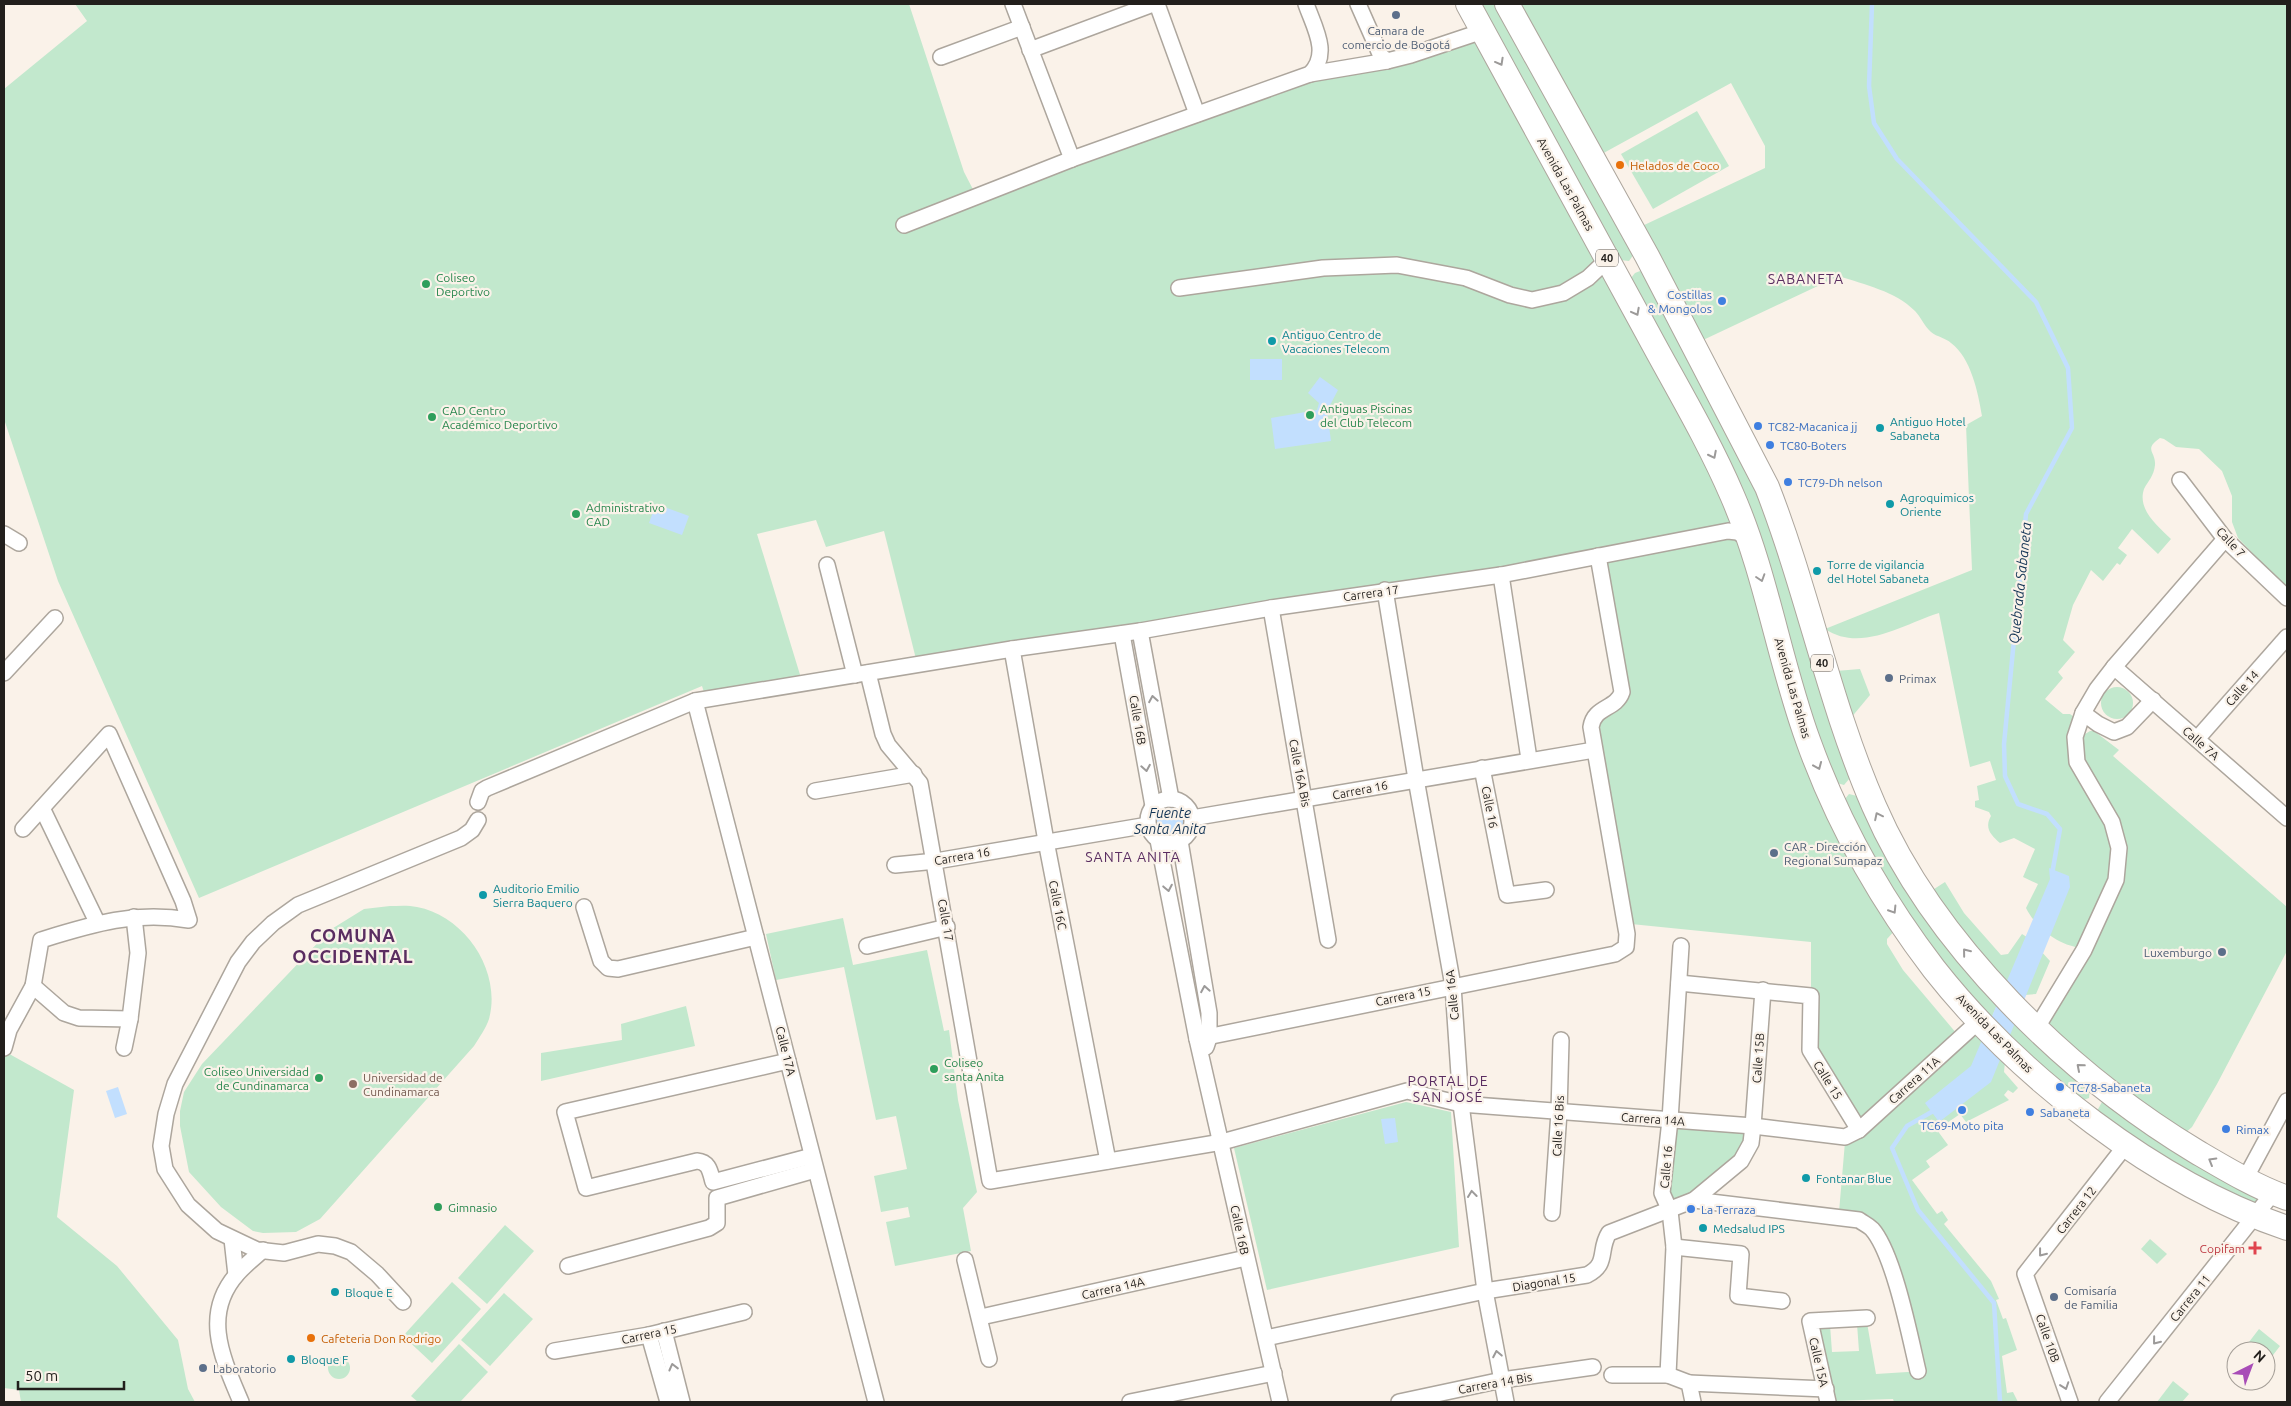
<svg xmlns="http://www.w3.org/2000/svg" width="2291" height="1406" font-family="Ubuntu,sans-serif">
<rect width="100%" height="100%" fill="#faf2e9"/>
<g fill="#c2e8cd">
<polygon points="75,4 909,4 964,172 979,201 1078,162 1315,78 1477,37 1705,458 1731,521 1727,526 1500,569 916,659 884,531 826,547 816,520 757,534 801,678 704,692 702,686 199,898 58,581 4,419 4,89 87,21"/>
<polygon points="1478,4 1498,4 1634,254 1629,261 1620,260"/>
<path d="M1517,4H2287V589L2238,538L2232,522V496L2222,471L2199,449L2176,447L2164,439L2160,438C2143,450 2156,451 2155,465C2154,476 2148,481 2144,489C2137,510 2158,526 2171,539L2158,554L2132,529L2118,548L2127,555L2120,565L2117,563L2103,581L2091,570L2073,605L2063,640L2075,652L2058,672L2063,678L2045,699L2063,714H2070L2074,717L2069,737L2106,823L2113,851L2111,878L2081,948C2058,945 2036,928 2026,908L2038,884L2023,877L2035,849L2014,838L2000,843C1991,835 1984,828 1991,816L1989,812L1975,807V801L1979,800L1977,786L1996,780L1990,761L1970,767L1939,613C1904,624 1861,653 1825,629L1972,570L1966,425L1982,416C1978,392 1971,358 1951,343C1946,338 1937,337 1931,332C1924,326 1921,317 1915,311C1895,291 1865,285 1839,276L1701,341L1640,227L1765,168V146L1731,83L1600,155Z"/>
<polygon points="1697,111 1729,166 1653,209 1621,154"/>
<polygon points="1640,271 1645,273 1761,491 1850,778 1844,785 1837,783 1631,278 1635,273"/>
<polygon points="1728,537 1736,537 1896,929 1887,939 1887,944 1903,970 1957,1034 1861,1122 1815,1049 1811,991 1811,942 1631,924 1598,723 1600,718 1616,710 1605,560"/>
<polygon points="1860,669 1870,695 1850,719 1836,671"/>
<circle cx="2117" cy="703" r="16"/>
<polygon points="2090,731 2094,731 2119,750 2113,756 2287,907 2287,951 2217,1084 2192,1127 2184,1134 2109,1082 2044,1025 2124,848 2083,761 2082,736"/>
<polygon points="1849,794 1857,796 1998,1003 1991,1019 1942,966 1869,854 1845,799"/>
<polygon points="1945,882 1964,913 2001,955 2008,954 2022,934 2030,939 2050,961 2036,994 2025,995 2000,979 1931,891"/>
<path d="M390,906C398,906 408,905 417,907C465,916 502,971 489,1019C486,1028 479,1038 474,1046L320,1219L296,1232L263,1233L253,1231L221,1207L189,1172L180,1126V1111L184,1092L202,1064L330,930L364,909Z"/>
<polygon points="843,918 853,965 927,950 944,1031 949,1030 958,1100 977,1192 963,1208 971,1251 895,1266 886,1222 910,1217 908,1207 881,1212 874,1176 907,1169 896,1116 876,1120 844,967 776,980 766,934"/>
<polygon points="686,1006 695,1046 541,1081 541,1053 622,1040 621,1024"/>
<polygon points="2015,1020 2090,1088 2089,1098 2081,1101 2008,1036"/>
<polygon points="1978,1029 2005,1062 2004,1072 2018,1088 2013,1093 2008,1090 2004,1095 2009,1100 1966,1122 1960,1114 1937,1130 1948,1145 1926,1161 1930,1167 1912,1180 1937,1214 1942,1211 1948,1220 1944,1224 1991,1281 1999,1299 1996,1300 2003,1319 2006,1318 2017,1350 2002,1356 2007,1393 2013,1392 2018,1402 1894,1402 1893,1399 1834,1401 1816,1326 1830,1325 1832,1352 1859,1351 1857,1324 1867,1323 1876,1374 1923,1371 1885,1240 1839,1212 1845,1142"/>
<polygon points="4,1051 74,1090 57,1217 117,1266 178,1340 188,1389 195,1402 21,1402 19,1390 4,1388"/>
<polygon points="1406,1102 1451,1112 1459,1247 1267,1290 1234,1148"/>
<polygon points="2102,1102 2106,1102 2259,1199 2259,1202 2253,1206 2131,1139 2097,1111"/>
<polygon points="1673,1124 1749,1129 1737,1160 1695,1194 1671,1206 1666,1192"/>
<polygon points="505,1225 534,1251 487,1304 458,1278"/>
<polygon points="2150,1239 2167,1254 2157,1264 2141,1249"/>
<polygon points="452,1282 481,1309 432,1363 403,1336"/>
<polygon points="504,1293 533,1319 490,1366 461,1340"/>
<polygon points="2259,1329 2280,1346 2270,1359 2266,1356 2266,1351 2260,1351 2249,1342"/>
<polygon points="459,1344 488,1372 460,1402 418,1402 411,1396"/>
<circle cx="339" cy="1368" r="11"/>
<polygon points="2173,1381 2189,1394 2182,1402 2157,1402"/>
</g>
<g fill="#c2dffe">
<rect x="1250" y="359" width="32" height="21"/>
<polygon points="1320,377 1338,390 1327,411 1331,441 1275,449 1271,418 1317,410 1319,403 1308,393"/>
<polygon points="656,504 689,516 682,535 649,523"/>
<circle cx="1170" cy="821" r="15"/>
<polygon points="2049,868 2069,876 2070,887 1991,1082 1939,1122 1925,1103 1971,1066 2050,879"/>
<polygon points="118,1087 127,1114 115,1118 106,1091"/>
<polygon points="1395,1118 1398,1142 1385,1144 1381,1119"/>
</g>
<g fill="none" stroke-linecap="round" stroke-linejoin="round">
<g stroke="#c2dffe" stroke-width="4.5">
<polyline points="1872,4 1869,86 1874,123 1897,159 2036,302 2068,368 2072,428 2026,514 2004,744 2005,776 2018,804 2047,814 2060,829 2052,874"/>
<polyline points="1935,1110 1907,1126 1892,1148 1918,1210 1994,1303 2000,1402"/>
</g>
<defs>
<g id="minor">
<polyline points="1013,4 1072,159"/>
<polyline points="1157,4 1197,114"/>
<polyline points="1358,4 1381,56 1387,61 1411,55 1483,31"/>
<polyline points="1030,50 1153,4"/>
<polyline points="941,57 1022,27"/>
<polyline points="1310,74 1387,61"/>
<path d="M904,225L1072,159L1310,74C1331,54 1314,27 1306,4"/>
<polyline points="1179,288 1323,268 1397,265 1466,278 1510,295 1532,300 1563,293 1588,278 1608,259"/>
<polyline points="2180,480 2225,539 2287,598"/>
<polyline points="4,534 19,543"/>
<polyline points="827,565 855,675"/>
<polyline points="1501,575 1529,759"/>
<polyline points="1385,590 1416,779 1453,986 1461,1104 1485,1291 1506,1402"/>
<polyline points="1271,608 1328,940"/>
<polyline points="1140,631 1171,799"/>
<polyline points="1122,634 1153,806"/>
<polyline points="1012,649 1046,841 1108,1161"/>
<polyline points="2114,667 2287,818"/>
<polyline points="4,673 55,618"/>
<polyline points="868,673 883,734 888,745 920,783 990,1181 1222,1142 1407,1091 1461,1104 1753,1126 1845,1137 1859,1130 1980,1020"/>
<polyline points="695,701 876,1402"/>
<polyline points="2083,713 2098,724 2114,732 2127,727 2153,700"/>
<polyline points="2197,739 2287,637"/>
<polyline points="1482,768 1507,895 1546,890"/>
<polyline points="815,791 914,774"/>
<circle cx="1170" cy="821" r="22"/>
<polyline points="478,802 482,791 487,788 695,701 1012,649 1140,631 1271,608 1501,575 1728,531 1737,532 1748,538"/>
<polyline points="42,808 97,922"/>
<polyline points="1192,818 1594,750"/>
<polyline points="1158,840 1197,1039 1280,1402"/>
<polyline points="1180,841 1209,1013 1209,1038 1206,1047"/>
<polyline points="895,865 936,861 1148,825"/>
<polyline points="584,907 601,961 608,968 618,969 756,937"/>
<polyline points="867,946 947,927"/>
<polyline points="1681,946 1670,1120 1662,1193 1670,1211 1674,1247 1668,1375 1689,1383 1693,1402"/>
<polyline points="1679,983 1811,996 1810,1050 1859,1130"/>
<polyline points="33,986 64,1013 79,1018 130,1019"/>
<polyline points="2036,1029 2084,950 2116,880 2119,848 2112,822 2077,762 2075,737 2083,713 2097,689 2114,667 2225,539"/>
<path d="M1197,1039L1615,954L1626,947L1627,934L1591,727C1594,706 1616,710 1622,692L1598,556"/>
<path d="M4,1048L9,1030L33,986L41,940C93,924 134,911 189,920L183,901L109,734L23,829"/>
<polyline points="124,1048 130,1019 138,953 134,917"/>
<path d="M788,1061L565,1112L586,1188L697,1161C709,1162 710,1171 713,1182L812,1156"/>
<polyline points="2245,1179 2287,1101"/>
<path d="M1694,1200L1859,1220C1863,1223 1868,1225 1872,1229C1894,1254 1910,1337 1918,1371"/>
<polyline points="1552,1213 1559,1112 1561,1040"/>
<polyline points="232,1239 236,1275"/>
<polyline points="1674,1247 1741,1254 1738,1296 1782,1301"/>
<polyline points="965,1260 989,1359"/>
<polyline points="568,1266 709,1228 717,1223 717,1198 815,1170"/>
<polyline points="403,1302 377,1274 351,1252 335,1246 318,1244 284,1253 257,1250 217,1231 188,1205 165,1169 161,1146 166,1114 175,1084 238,962 253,942 273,923 298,905 461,838 472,830 478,820"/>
<polyline points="981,1317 1246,1258"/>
<polyline points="664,1331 682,1402"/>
<polyline points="649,1335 668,1402"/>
<path d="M1266,1338L1485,1291L1587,1275C1609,1264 1598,1250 1609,1233L1694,1200L1741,1161L1751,1143L1753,1126L1763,990"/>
<polyline points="554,1351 649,1335 744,1312"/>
<polyline points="1612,1375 1668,1375"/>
<polyline points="1689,1383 1826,1389"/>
<path d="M241,1402C223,1359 201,1315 237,1274C245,1265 254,1258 263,1250"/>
<polyline points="1130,1402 1274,1373"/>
<polyline points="1399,1402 1502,1380 1593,1367"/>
<polyline points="1828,1402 1810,1321 1867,1318"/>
<polyline points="2070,1402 2025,1274 2126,1145"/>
<polyline points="2107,1402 2273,1193"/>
</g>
<g id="primary">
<path d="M1468,4C1527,114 1588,222 1647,332C1676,386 1708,439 1732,495C1767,575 1779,662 1809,743C1838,823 1882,901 1934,969C2019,1077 2157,1184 2287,1228"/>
<path d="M1507,4L1647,256L1767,487C1808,592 1829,703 1874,806C1934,945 2069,1075 2197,1152C2226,1169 2256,1187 2287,1198"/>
</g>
</defs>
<use href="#minor" stroke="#ada69d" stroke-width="18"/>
<use href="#primary" stroke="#ada69d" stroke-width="26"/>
<use href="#minor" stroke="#fff" stroke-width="15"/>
<use href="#primary" stroke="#fff" stroke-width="24"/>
</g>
<defs><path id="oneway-chevron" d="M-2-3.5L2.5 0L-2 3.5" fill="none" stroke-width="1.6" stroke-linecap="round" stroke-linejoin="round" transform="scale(1.25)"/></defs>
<g stroke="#9c9a99">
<use href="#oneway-chevron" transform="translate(1500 62) rotate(61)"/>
<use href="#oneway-chevron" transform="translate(1636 312) rotate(62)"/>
<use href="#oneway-chevron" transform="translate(1713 455) rotate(63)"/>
<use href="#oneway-chevron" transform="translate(1761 578) rotate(72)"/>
<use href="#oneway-chevron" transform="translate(1153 699) rotate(-100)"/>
<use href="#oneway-chevron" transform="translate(1818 766) rotate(67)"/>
<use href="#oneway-chevron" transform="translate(1146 768) rotate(80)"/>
<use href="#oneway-chevron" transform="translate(1878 816) rotate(-116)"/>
<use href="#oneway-chevron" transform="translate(1168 888) rotate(79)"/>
<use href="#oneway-chevron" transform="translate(1893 910) rotate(58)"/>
<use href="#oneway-chevron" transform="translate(1966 952) rotate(-129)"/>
<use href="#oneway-chevron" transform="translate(1205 989) rotate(-100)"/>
<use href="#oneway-chevron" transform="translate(2080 1067) rotate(-139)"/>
<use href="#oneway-chevron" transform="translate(2212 1161) rotate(-150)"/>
<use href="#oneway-chevron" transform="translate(1472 1194) rotate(-97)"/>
<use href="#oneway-chevron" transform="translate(2042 1253) rotate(128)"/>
<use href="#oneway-chevron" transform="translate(2156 1341) rotate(129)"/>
<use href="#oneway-chevron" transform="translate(1497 1354) rotate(-101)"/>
<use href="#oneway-chevron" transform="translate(673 1367) rotate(-104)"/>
<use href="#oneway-chevron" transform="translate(2065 1386) rotate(71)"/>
</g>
<g fill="#5c6f8a" stroke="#faf2e9" stroke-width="2">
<circle cx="1396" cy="15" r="5"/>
<circle cx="1889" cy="678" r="5"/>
<circle cx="1774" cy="853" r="5"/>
<circle cx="2222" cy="952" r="5"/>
<circle cx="2054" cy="1297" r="5"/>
<circle cx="203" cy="1368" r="5"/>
</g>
<g fill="#e8710a" stroke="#faf2e9" stroke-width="2">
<circle cx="1620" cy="165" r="5"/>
<circle cx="311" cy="1338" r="5"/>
</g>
<g fill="#2e9e5b" stroke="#faf2e9" stroke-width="2">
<circle cx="426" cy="284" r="5"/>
<circle cx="1310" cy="415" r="5"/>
<circle cx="432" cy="417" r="5"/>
<circle cx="576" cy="514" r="5"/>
<circle cx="934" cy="1069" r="5"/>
<circle cx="319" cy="1078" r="5"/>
<circle cx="438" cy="1207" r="5"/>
</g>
<g fill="#3f7fe0" stroke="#faf2e9" stroke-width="2">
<circle cx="1722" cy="301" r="5"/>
<circle cx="1758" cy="426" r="5"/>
<circle cx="1770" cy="445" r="5"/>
<circle cx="1788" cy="482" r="5"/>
<circle cx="2060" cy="1087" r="5"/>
<circle cx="1962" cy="1110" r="5"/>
<circle cx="2030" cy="1112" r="5"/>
<circle cx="2226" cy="1129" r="5"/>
<circle cx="1691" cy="1209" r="5"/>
</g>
<g fill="#0f9aa8" stroke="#faf2e9" stroke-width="2">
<circle cx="1272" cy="341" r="5"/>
<circle cx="1880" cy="428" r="5"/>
<circle cx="1890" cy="504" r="5"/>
<circle cx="1817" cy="571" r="5"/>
<circle cx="483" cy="895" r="5"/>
<circle cx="1806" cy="1178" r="5"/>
<circle cx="1703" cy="1228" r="5"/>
<circle cx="335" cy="1292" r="5"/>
<circle cx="291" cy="1359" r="5"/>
</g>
<circle fill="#8d6e63" stroke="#faf2e9" stroke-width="2" cx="353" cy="1084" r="5"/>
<path fill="#e0444e" stroke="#faf2e9" stroke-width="2" d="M2252.5 1240.5h5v5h5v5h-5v5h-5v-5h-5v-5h5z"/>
<g text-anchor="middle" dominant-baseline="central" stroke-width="4.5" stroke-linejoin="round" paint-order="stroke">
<g fill="#faf2e9" stroke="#635e5a" stroke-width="1">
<rect x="1596" y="249.5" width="22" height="17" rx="4"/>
<rect x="1811" y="654.5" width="22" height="17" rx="4"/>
</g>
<g font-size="11" font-weight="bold" fill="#221f1c">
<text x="1607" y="258">40</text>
<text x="1822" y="663">40</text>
</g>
<g font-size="12" fill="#4e5e75" stroke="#faf2e9" text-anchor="start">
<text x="1396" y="30" text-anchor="middle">Camara de<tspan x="1396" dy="14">comercio de Bogotá</tspan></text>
<text x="1899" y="678">Primax</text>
<text x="1784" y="846">CAR - Dirección<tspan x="1784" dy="14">Regional Sumapaz</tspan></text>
<text x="2212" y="952" text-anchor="end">Luxemburgo</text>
<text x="2064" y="1290">Comisaría<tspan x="2064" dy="14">de Familia</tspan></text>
<text x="213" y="1368">Laboratorio</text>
</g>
<g font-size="12" fill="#c56008" stroke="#faf2e9" text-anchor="start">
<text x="1630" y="165">Helados de Coco</text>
<text x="321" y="1338">Cafeteria Don Rodrigo</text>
</g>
<g font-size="12" fill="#221f1c" stroke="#faf2e9">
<text transform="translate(1566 184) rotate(61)">Avenida Las Palmas</text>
<text transform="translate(2231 542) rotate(47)">Calle 7</text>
<text transform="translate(1371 593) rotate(-8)">Carrera 17</text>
<text transform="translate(1793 688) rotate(74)">Avenida Las Palmas</text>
<text transform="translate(2242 688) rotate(-48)">Calle 14</text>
<text transform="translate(1138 720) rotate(80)">Calle 16B</text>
<text transform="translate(2201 743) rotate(41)">Calle 7A</text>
<text transform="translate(1300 773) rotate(79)">Calle 16A Bis</text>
<text transform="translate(1360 790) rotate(-11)">Carrera 16</text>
<text transform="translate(1490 807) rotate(79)">Calle 16</text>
<text transform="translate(962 856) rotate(-10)">Carrera 16</text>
<text transform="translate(1058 905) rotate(79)">Calle 16C</text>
<text transform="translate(946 920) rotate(80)">Calle 17</text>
<text transform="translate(1452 995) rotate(-96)">Calle 16A</text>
<text transform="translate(1403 996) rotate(-12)">Carrera 15</text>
<text transform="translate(1995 1033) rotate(46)">Avenida Las Palmas</text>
<text transform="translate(786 1051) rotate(76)">Calle 17A</text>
<text transform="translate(1758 1058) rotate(-86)">Calle 15B</text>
<text transform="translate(1828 1080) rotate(58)">Calle 15</text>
<text transform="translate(1914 1080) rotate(-42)">Carrera 11A</text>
<text transform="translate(1653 1119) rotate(4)">Carrera 14A</text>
<text transform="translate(1558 1126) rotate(-87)">Calle 16 Bis</text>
<text transform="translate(1666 1167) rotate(-85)">Calle 16</text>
<text transform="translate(2076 1210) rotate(-52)">Carrera 12</text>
<text transform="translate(1240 1230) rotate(78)">Calle 16B</text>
<text transform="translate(1544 1282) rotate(-9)">Diagonal 15</text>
<text transform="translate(1113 1288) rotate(-13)">Carrera 14A</text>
<text transform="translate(2190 1298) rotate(-51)">Carrera 11</text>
<text transform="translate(649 1334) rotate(-12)">Carrera 15</text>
<text transform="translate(2048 1338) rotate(71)">Calle 10B</text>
<text transform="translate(1819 1362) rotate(77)">Calle 15A</text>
<text transform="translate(1495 1383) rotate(-10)">Carrera 14 Bis</text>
</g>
<g font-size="12" fill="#27864d" stroke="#faf2e9" text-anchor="start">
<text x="436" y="277">Coliseo<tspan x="436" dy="14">Deportivo</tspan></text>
<text x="1320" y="408">Antiguas Piscinas<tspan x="1320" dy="14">del Club Telecom</tspan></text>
<text x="442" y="410">CAD Centro<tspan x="442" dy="14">Académico Deportivo</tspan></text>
<text x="586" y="507">Administrativo<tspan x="586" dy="14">CAD</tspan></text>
<text x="944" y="1062">Coliseo<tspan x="944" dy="14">santa Anita</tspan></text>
<text x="309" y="1071" text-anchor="end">Coliseo Universidad<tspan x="309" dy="14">de Cundinamarca</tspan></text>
<text x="448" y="1207">Gimnasio</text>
</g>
<g font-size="12" fill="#366cbe" stroke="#faf2e9" text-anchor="start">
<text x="1712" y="294" text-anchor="end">Costillas<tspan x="1712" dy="14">&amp; Mongolos</tspan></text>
<text x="1768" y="426">TC82-Macanica jj</text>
<text x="1780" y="445">TC80-Boters</text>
<text x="1798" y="482">TC79-Dh nelson</text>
<text x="2070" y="1087">TC78-Sabaneta</text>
<text x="2040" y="1112">Sabaneta</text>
<text x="1962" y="1125" text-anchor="middle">TC69-Moto pita</text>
<text x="2236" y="1129">Rimax</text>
<text x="1701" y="1209">La Terraza</text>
</g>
<g font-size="12" fill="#0d838f" stroke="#faf2e9" text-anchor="start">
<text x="1282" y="334">Antiguo Centro de<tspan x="1282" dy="14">Vacaciones Telecom</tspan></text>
<text x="1890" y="421">Antiguo Hotel<tspan x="1890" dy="14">Sabaneta</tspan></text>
<text x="1900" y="497">Agroquimicos<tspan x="1900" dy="14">Oriente</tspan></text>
<text x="1827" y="564">Torre de vigilancia<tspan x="1827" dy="14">del Hotel Sabaneta</tspan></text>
<text x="493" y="888">Auditorio Emilio<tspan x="493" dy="14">Sierra Baquero</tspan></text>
<text x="1816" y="1178">Fontanar Blue</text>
<text x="1713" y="1228">Medsalud IPS</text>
<text x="345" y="1292">Bloque E</text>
<text x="301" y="1359">Bloque F</text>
</g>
<g font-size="12" fill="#785e54" stroke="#faf2e9" text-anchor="start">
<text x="363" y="1077">Universidad de<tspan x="363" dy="14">Cundinamarca</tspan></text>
</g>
<g font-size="12" fill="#be3a42" stroke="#faf2e9" text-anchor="end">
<text x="2245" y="1248">Copifam</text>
</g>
<g font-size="14" letter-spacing="1" fill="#5a2d61" stroke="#faf2e9">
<text x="1806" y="279">SABANETA</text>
<text x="1133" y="857">SANTA ANITA</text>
<text x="1448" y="1081">PORTAL DE<tspan x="1448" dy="16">SAN JOSÉ</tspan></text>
</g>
<g font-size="14" font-style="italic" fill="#123455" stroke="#faf2e9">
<text transform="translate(2020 583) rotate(-84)">Quebrada Sabaneta</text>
<text x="1170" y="813">Fuente<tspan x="1170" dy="16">Santa Anita</tspan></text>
</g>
<g font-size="18" font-weight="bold" letter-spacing="1" fill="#5a2d61" stroke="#faf2e9">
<text x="353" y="935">COMUNA<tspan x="353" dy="21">OCCIDENTAL</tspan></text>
</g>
</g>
<rect width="2291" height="1406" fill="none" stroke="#221f1c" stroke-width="10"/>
<g transform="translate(2251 1366) rotate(42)"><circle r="24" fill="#faf2e9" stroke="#a49e97"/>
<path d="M0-4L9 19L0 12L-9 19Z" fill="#a84cb7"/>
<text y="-8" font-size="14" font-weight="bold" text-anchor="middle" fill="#221f1c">N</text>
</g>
<path d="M18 1381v8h106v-8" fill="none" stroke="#221f1c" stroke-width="2.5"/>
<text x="25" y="1381" font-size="15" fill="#221f1c" stroke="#faf2e9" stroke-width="4" paint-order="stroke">50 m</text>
</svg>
